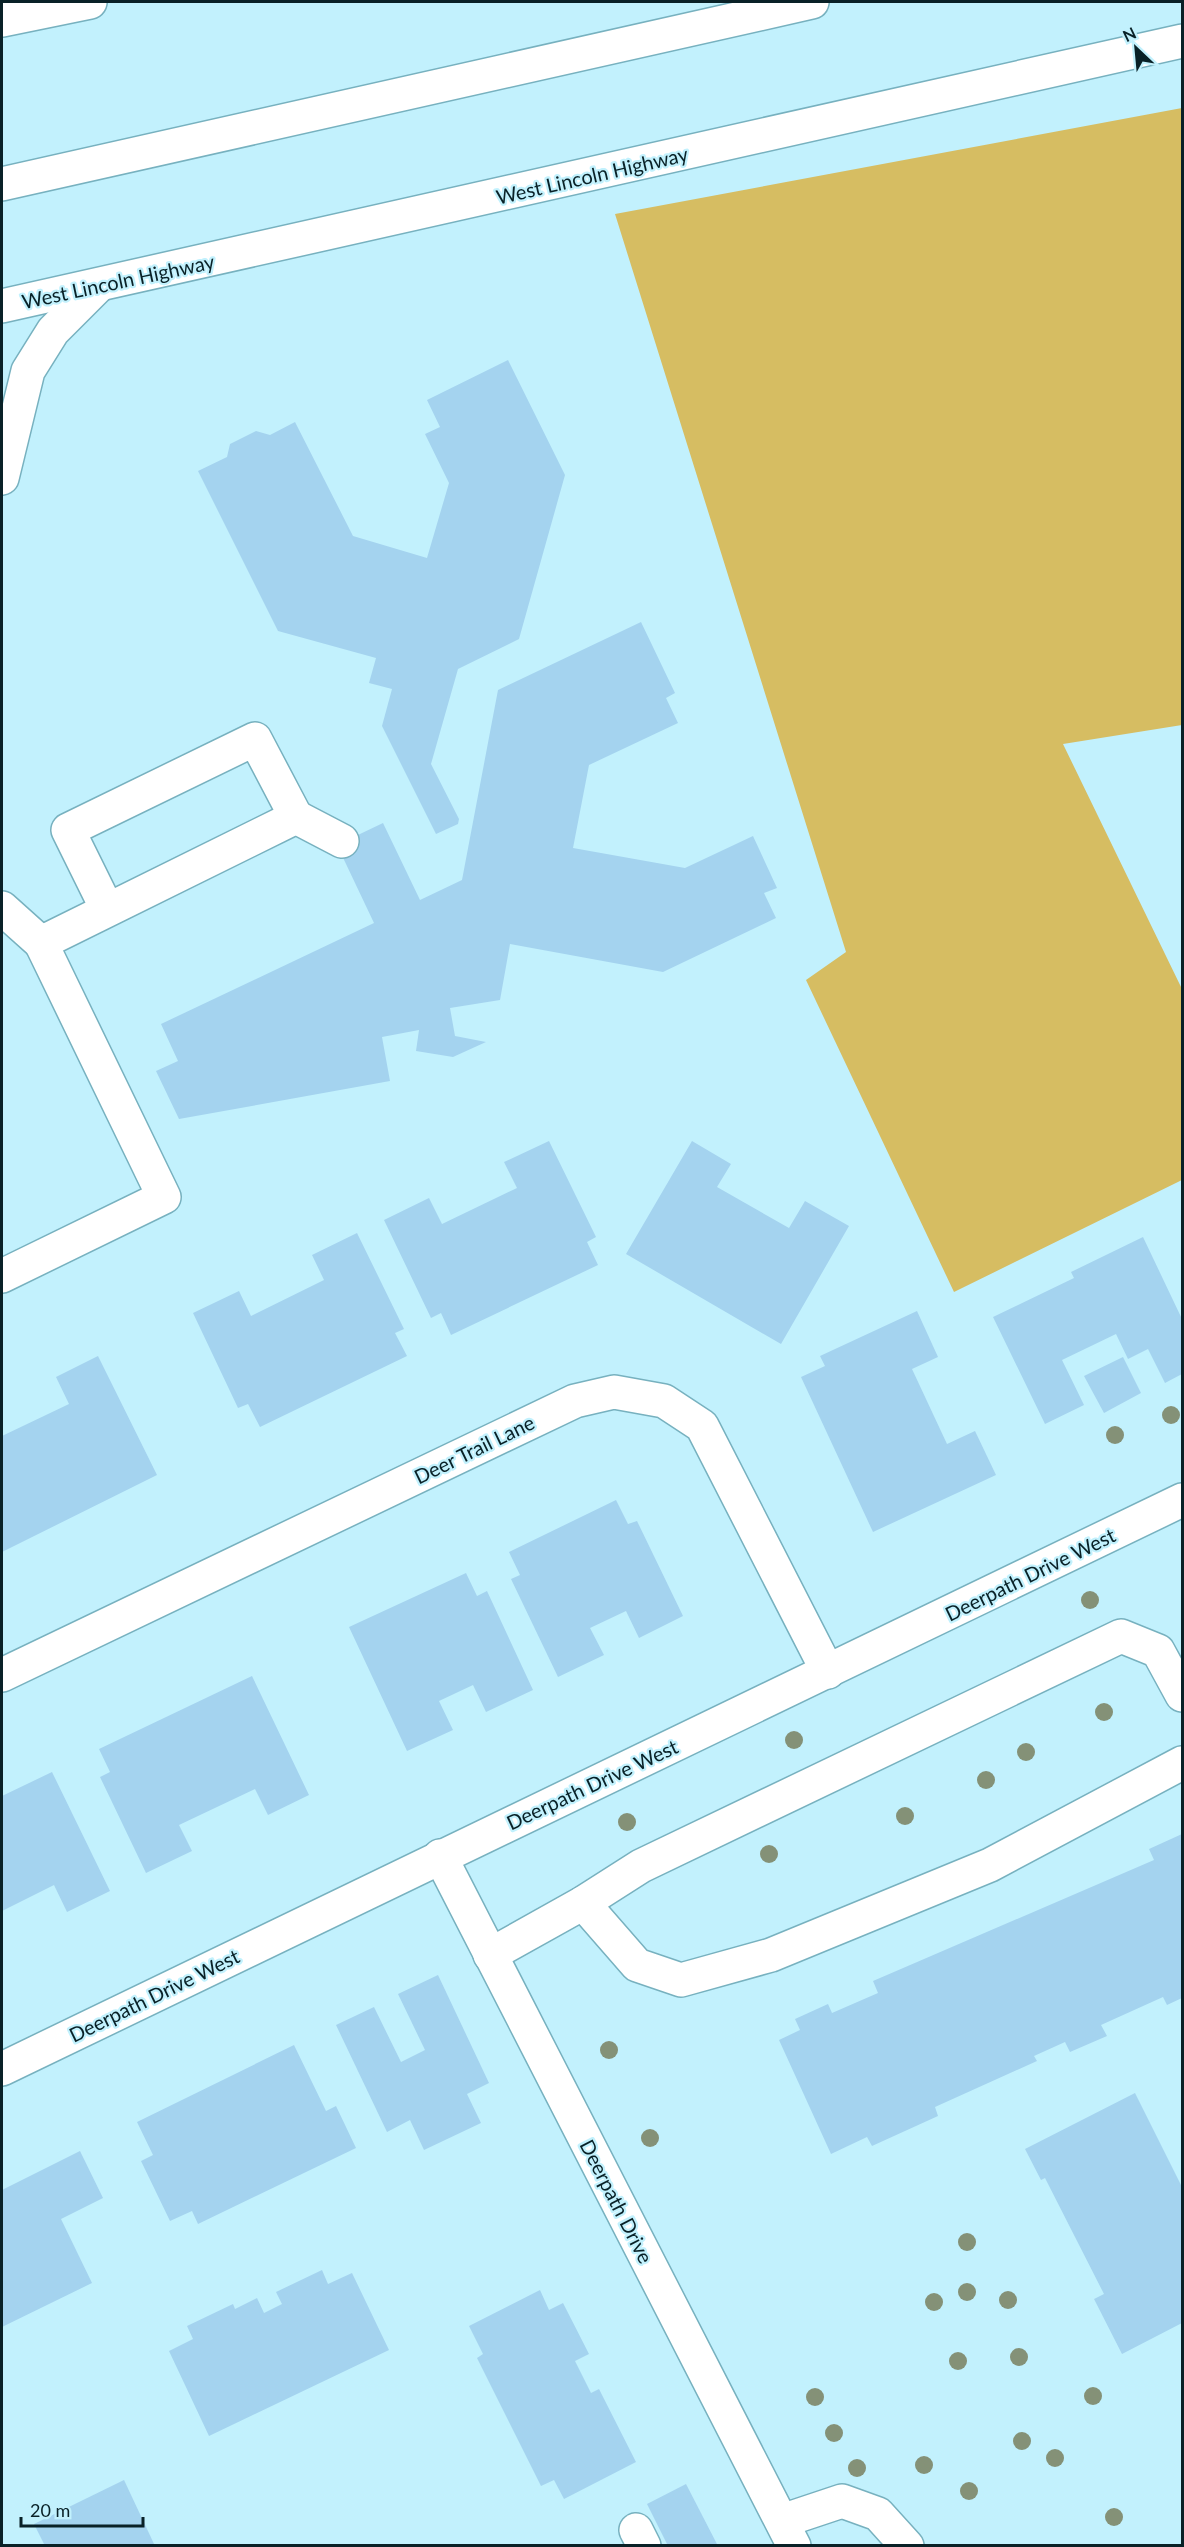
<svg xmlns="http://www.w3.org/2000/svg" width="1184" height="2547" font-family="Lato,sans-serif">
<rect width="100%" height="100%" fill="#c2f1fd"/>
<polygon fill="#d6bd62" points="1182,108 1182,725 1063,744 1182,989 1182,1180 954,1292 806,980 846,952 615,214"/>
<g fill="#a4d3ef">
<polygon points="508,360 565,475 519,639 458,669 431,764 459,819 458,824 436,834 382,726 392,689 369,683 376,658 278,631 198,471 227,457 230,444 256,431 270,435 295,422 353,536 427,558 449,483 425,434 440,427 427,400"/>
<polygon points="641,622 675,693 666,698 678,723 589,765 573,848 685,868 753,836 777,888 764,893 776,918 663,972 510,944 500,1000 450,1008 455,1036 486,1042 453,1057 416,1051 419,1030 382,1037 390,1081 179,1119 156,1071 178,1061 161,1024 374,923 337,845 383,823 420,900 462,880 498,690"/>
<polygon points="549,1141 596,1237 587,1242 598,1265 451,1335 441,1313 431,1318 384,1220 429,1198 442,1224 517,1188 504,1162"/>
<polygon points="692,1141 731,1164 717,1187 789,1228 805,1201 849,1226 781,1344 626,1254"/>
<polygon points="357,1233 404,1329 395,1333 407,1356 260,1427 248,1404 238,1408 193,1313 239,1291 251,1316 324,1280 312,1255"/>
<polygon points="1143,1237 1182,1319 1182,1374 1165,1383 1148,1349 1128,1359 1116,1334 1062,1360 1084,1405 1045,1424 993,1317 1074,1278 1071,1272"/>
<polygon points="917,1311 938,1357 912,1369 947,1444 975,1431 996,1475 873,1532 801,1377 825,1366 820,1356"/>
<polygon points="98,1356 157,1475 2,1552 2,1436 69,1404 56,1377"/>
<polygon points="1123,1357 1141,1393 1104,1413 1084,1376"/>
<polygon points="616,1500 628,1524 637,1521 683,1616 639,1638 626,1611 590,1628 604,1655 558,1677 511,1579 520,1575 509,1552"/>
<polygon points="466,1573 477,1596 487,1591 533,1690 486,1712 473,1685 439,1701 453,1730 407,1751 349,1627"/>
<polygon points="252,1676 309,1795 268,1815 255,1789 179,1825 192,1851 146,1873 100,1777 110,1772 99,1749"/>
<polygon points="52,1772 110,1891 67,1912 54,1885 2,1911 2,1796"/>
<polygon points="1182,1834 1182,1998 1167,2005 1163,1997 1101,2025 1107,2036 1070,2052 1065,2042 1034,2056 1037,2061 935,2107 938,2116 872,2146 867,2137 831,2154 779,2040 800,2030 795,2019 828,2004 832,2013 878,1993 873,1981 1154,1860 1149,1849"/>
<polygon points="438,1975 489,2083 467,2094 481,2123 424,2150 410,2120 387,2132 336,2025 374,2007 401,2062 425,2050 398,1994"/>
<polygon points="294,2045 326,2111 336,2106 356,2148 198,2224 192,2211 170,2221 141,2161 153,2155 137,2122"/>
<polygon points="1135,2093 1182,2187 1182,2323 1122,2354 1094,2299 1104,2294 1045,2178 1041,2180 1025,2149"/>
<polygon points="80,2151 103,2198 61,2219 92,2283 2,2327 2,2190"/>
<polygon points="322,2270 328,2284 352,2273 389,2350 209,2436 169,2351 193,2339 187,2326 233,2304 235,2309 257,2298 264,2313 282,2304 276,2292"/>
<polygon points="540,2290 549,2310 563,2303 589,2354 575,2361 591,2393 599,2389 636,2462 564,2499 554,2480 541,2486 477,2358 483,2354 469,2326"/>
<polygon points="124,2480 155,2546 45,2546 34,2524"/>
<polygon points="686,2484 718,2546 668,2546 647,2504"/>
</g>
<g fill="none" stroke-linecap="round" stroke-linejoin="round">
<defs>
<g id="minor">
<polyline points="2,20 90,2"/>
<polyline points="2,478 28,371 53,331 97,287"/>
<polyline points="2,908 41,943 296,817 342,841"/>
<polyline points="107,909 68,830 255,739 296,817"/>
<polyline points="2,1276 164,1197 41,943"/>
<polyline points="2,1675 575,1401 614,1392 664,1401 702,1426 828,1672"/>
<polyline points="440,1856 794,2546"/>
<polyline points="583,1903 637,1965 681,1980 771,1955 990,1865 1182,1763"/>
<polyline points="490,1955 583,1903 641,1866 1121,1636 1158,1651 1182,1695"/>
<polyline points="2,2069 1182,1500"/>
<polyline points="782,2521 842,2501 878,2514 907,2546"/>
<polyline points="636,2530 644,2546"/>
</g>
<g id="major">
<polyline points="2,184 812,2"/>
<polyline points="2,306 1182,41"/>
</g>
</defs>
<use href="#minor" stroke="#77b1bf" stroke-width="36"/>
<use href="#major" stroke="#77b1bf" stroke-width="36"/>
<use href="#minor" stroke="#fff" stroke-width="33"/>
<use href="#major" stroke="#fff" stroke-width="33"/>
</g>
<g fill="#849177">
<circle cx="1171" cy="1415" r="9"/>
<circle cx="1115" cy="1435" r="9"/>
<circle cx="1090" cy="1600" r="9"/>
<circle cx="1104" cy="1712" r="9"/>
<circle cx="794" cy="1740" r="9"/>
<circle cx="1026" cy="1752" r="9"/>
<circle cx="986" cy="1780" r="9"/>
<circle cx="905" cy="1816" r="9"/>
<circle cx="627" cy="1822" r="9"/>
<circle cx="769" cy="1854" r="9"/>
<circle cx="609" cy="2050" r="9"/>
<circle cx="650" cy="2138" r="9"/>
<circle cx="967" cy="2242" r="9"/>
<circle cx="967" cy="2292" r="9"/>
<circle cx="1008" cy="2300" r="9"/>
<circle cx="934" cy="2302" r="9"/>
<circle cx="1019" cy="2357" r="9"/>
<circle cx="958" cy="2361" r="9"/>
<circle cx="1093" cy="2396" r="9"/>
<circle cx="815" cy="2397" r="9"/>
<circle cx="834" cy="2433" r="9"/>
<circle cx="1022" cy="2441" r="9"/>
<circle cx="1055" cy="2458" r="9"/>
<circle cx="924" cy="2465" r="9"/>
<circle cx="857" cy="2468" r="9"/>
<circle cx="969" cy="2491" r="9"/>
<circle cx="1114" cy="2517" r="9"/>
</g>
<g text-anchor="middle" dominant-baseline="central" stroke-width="4.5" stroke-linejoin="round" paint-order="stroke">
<g font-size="20" fill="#092127" stroke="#c2f1fd">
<text transform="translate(592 175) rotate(-13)">West Lincoln Highway</text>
<text transform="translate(118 281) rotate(-12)">West Lincoln Highway</text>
<text transform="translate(474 1449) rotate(-26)">Deer Trail Lane</text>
<text transform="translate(1030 1574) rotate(-26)">Deerpath Drive West</text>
<text transform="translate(592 1784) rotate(-25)">Deerpath Drive West</text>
<text transform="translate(154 1995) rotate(-26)">Deerpath Drive West</text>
<text transform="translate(617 2201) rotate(63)">Deerpath Drive</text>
</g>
</g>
<rect width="1184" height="2547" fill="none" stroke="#092127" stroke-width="6"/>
<g transform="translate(1136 48) rotate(334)" stroke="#c2f1fd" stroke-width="4.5" paint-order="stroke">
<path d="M0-4.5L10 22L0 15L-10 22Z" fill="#092127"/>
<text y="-9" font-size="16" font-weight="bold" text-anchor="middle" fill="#092127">N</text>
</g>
<path d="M21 2517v9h122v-9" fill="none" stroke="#092127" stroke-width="3"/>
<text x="30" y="2517" font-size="18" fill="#092127" stroke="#c2f1fd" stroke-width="4.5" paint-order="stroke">20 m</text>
</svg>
